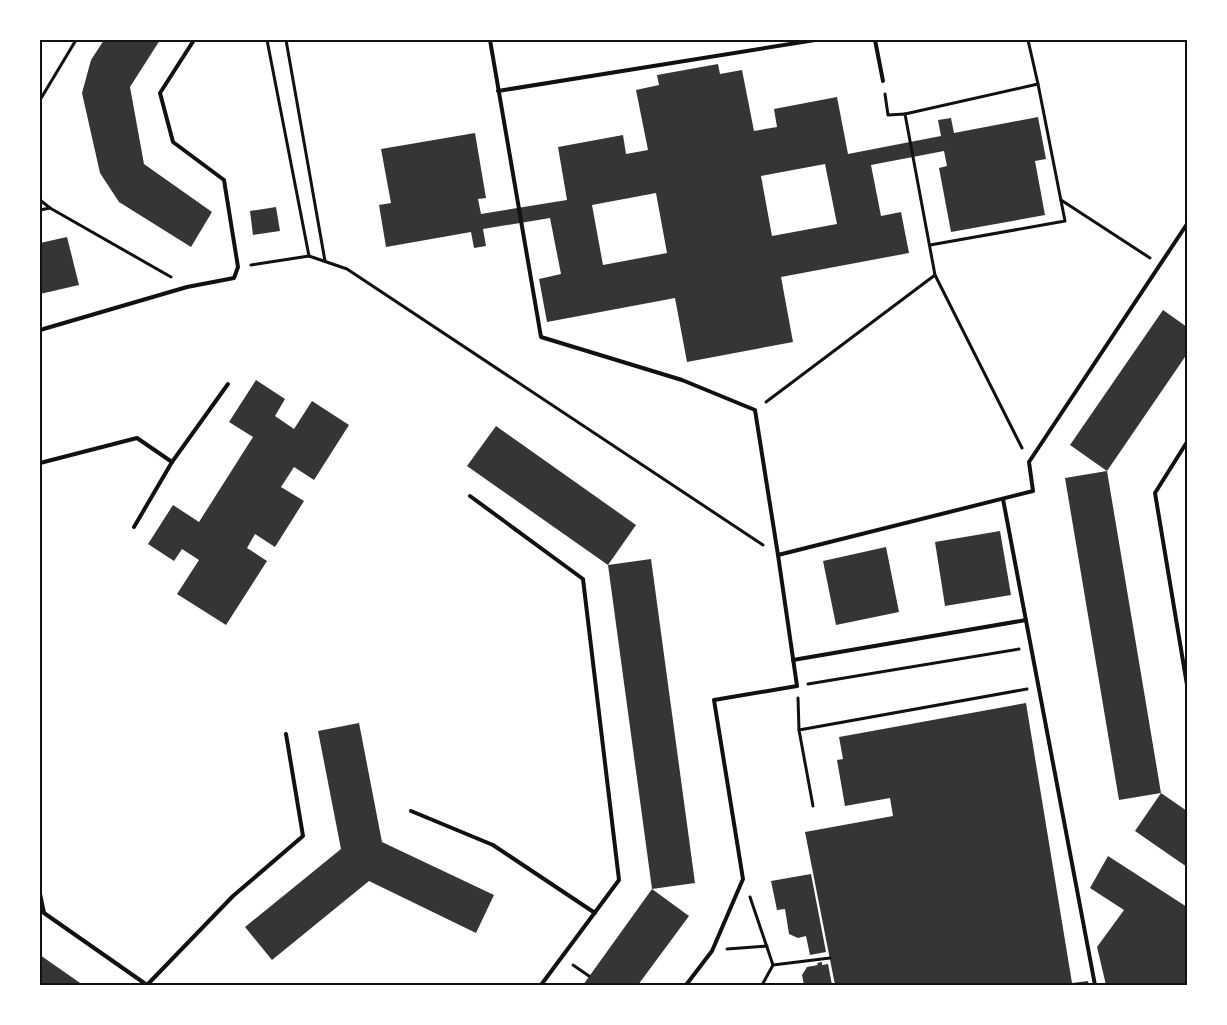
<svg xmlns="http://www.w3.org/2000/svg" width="1227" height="1025" font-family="Spectral,serif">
<rect width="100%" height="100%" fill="#fff"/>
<g fill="#353535" fill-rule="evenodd">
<polygon points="104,40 160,40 130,87 144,164 212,212 191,247 119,202 100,173 82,93 91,60"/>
<path d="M718,64L720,74L742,70L754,131L777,127L774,109L837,97L848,154L941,136L938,120L951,118L954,133L1038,117L1046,159L1035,161L1045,215L951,232L939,168L947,166L944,151L871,165L881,216L901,212L909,253L781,277L793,342L687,362L675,298L547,322L539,279L561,274L550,218L483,229L486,246L474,248L471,232L386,247L379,205L391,203L381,149L475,133L486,198L478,199L481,214L567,200L558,147L623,135L626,154L648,150L636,90L659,85L657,75ZM825,164L837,224L772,236L761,176ZM656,193L667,253L603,265L592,205Z"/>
<polygon points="276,207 280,231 253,235 250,211"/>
<polygon points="67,237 79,285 40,294 40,243"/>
<polygon points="1163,310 1187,327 1187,354 1107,471 1161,793 1187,811 1187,867 1135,831 1161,793 1119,800 1065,478 1107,471 1070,445"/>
<polygon points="256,380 285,399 275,416 294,429 312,401 349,425 314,480 294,467 281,487 304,501 275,547 255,534 247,548 267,561 226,625 177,594 199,560 182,549 174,561 148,544 173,505 199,522 253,437 229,422"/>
<polygon points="496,426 636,525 608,565 467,466"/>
<polygon points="1000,531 1011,595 945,606 935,542"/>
<polygon points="886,547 899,612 836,625 823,561"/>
<polygon points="651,559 695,883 652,889 608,565"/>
<polygon points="1026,703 1072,983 1088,981 1089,985 835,985 805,832 893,816 890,798 845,806 837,760 843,759 839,737"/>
<polygon points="359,723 382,842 494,895 476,933 369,881 272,960 245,927 341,849 318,731"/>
<polygon points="1108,856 1187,907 1187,985 1106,985 1097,947 1124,910 1090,888"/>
<polygon points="811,874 826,952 810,955 806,936 798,938 789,934 785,909 777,910 771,881"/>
<polygon points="652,889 689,916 638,985 583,985"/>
<polygon points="40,955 83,985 40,985"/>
<polygon points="822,962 822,965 828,964 832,985 804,985 802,975 807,967 818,965 817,963"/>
</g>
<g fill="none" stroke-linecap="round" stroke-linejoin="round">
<g stroke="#111" stroke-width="3">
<polyline points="267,40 309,256"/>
<polyline points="286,40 325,261"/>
<polyline points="1028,40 1038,84"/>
<polyline points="885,94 888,115 905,114 935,275 1022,448"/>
<polyline points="40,100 76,40"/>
<polyline points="905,114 1038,84 1065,221 930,245"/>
<polyline points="40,200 50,208"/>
<polyline points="1061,200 1150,258"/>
<polyline points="40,210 50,208 171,277"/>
<polyline points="251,265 309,256 347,269 763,545"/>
<polyline points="766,402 935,275"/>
<polyline points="808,684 1019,649"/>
<polyline points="798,698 799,730 813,806"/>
<polyline points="799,730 1027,689"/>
<polyline points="750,897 773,965"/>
<polyline points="727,949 767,946"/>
<polyline points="573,965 589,976"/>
<polyline points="762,985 773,965 830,958"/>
</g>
<g stroke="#111" stroke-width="4">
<polyline points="490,40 541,337 682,380 755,410 778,555"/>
<polyline points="875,40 883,81"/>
<polyline points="498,91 815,40"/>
<polyline points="40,330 187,287 234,278 238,267 224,180 173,142 160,93 194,40"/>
<polyline points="1187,442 1155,493 1187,685"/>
<polyline points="172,462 228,384"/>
<polyline points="40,463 137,438 172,462 134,527"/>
<polyline points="470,496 583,579 619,880 541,985"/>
<polyline points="1003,499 1095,985"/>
<polyline points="793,660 1026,620"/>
<polyline points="411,811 493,845 595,913"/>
<polyline points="40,894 44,913 147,985"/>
<polyline points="147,985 233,896 303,836 286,734"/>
<polyline points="686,985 712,951 743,879 714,700 797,686 778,555 1033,491 1029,462 1187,224"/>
</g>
</g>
<rect width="1227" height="1025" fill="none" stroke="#ffffff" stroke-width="82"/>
<rect x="41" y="41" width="1145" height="943" fill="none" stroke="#111" stroke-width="2"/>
</svg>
